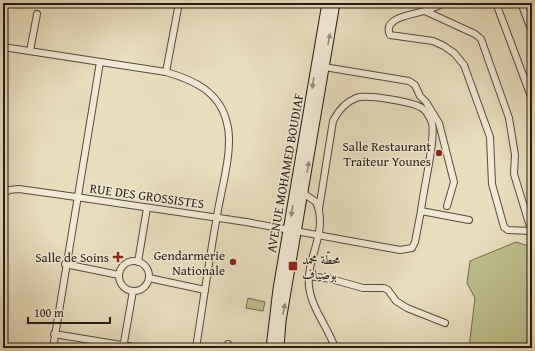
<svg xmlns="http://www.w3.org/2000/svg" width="535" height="351" font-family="'Gentium Book Plus',Amiri,serif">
<rect width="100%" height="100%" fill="#e9ddbc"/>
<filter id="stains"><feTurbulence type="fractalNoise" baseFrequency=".005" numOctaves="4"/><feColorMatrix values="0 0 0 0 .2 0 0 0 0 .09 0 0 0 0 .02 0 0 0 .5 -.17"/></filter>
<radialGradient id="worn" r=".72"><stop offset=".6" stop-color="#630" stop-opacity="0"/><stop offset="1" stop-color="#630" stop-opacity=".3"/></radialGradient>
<g fill="#bebf8b" stroke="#716d4e">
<polygon points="516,242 532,247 532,348 469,348 475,298 467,283 470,261"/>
<polygon points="248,298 265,302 263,311 246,308"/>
</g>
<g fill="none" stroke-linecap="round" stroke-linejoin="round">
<defs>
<g id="minor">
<polyline points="163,3 179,5"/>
<path d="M445,3C438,6 431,9 424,11C413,15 382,17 390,35L433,41L444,46L454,53L464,65L490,137L492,184L504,227L508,230L531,231"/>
<polyline points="496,3 532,99"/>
<polyline points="521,3 532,32"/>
<polyline points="425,11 475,34 481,39 509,118 515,155 514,174 532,233"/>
<path d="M3,47L166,72C194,80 220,92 227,123C234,149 221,189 217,216C209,260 203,304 196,348"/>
<polyline points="30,51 37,14"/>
<polyline points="324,67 409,81 415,85 420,96 426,102 439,123 454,182 447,206"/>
<polyline points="166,72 179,3"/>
<path d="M303,193L316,202C329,231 306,258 309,286C311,308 328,327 335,348"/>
<polyline points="3,194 9,190 19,189 76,197 246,222 400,250 412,248 415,242 421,211 469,220"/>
<path d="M319,209L333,121C338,111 346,102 356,98C367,94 413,102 422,108C427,111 430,118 432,123C436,139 423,190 421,211"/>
<circle cx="134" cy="276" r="15"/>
<polyline points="138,262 147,208"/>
<polyline points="65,264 119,275"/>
<polyline points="309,276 331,279 363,288 384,288 388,290 396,301 407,308 445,323"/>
<polyline points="149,278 205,290"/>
<polyline points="54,334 140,348"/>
<polyline points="53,348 100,62"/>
<polyline points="123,348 133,291"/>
<polyline points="227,348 228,344"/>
</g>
<g id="secondary">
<polyline points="271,348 278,289 327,3"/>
<polyline points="279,348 281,321 335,3"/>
</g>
</defs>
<use href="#minor" stroke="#554c3c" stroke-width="8"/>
<use href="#secondary" stroke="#241b11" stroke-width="11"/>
<use href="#minor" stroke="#f1e9d3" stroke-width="6"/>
<use href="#secondary" stroke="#f1e9d3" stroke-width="9"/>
</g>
<defs><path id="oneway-solid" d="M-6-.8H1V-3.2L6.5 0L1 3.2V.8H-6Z"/></defs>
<g fill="#958c7c">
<use href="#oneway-solid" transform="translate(329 39) rotate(-79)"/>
<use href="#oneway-solid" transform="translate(313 83) rotate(99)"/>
<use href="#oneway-solid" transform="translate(308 167) rotate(-80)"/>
<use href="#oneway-solid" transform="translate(292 211) rotate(99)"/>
<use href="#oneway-solid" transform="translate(284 309) rotate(-80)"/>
</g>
<g fill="#8f2418" stroke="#f1e9d3" stroke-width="1.5">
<circle cx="439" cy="153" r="4"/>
<path d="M116 251h4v4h4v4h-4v4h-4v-4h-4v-4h4z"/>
<circle cx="233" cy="262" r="4"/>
<rect x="288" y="261" width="10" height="10" rx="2"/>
</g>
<g text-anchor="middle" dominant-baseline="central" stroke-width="3" stroke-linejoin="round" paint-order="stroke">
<g font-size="13" fill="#241b11" stroke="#f1e9d3" text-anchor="end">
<text x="431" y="146">Salle Restaurant<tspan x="431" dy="15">Traiteur Younes</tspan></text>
<text x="225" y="255">Gendarmerie<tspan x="225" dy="15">Nationale</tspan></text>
<text x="109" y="257">Salle de Soins</text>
<text x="302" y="259" text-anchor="start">محطّة محمد<tspan x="302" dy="15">بوضياف</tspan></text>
</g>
<g font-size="13" fill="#241b11" stroke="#f1e9d3">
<text transform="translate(285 173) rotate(-80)">AVENUE MOHAMED BOUDIAF</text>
<text transform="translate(147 196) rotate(8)">RUE DES GROSSISTES</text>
</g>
</g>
<rect width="535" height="351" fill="none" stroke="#e9ddbc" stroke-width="16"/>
<rect x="4" y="4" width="527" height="343" fill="none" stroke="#241b11" stroke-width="2"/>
<rect x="8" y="8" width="519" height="335" fill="none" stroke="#241b11"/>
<path d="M28 317v6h82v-6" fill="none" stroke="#241b11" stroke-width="2"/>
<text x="34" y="317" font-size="12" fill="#241b11" stroke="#f1e9d3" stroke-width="3" paint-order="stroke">100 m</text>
<rect width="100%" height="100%" filter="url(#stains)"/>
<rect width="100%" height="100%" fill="url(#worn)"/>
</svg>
